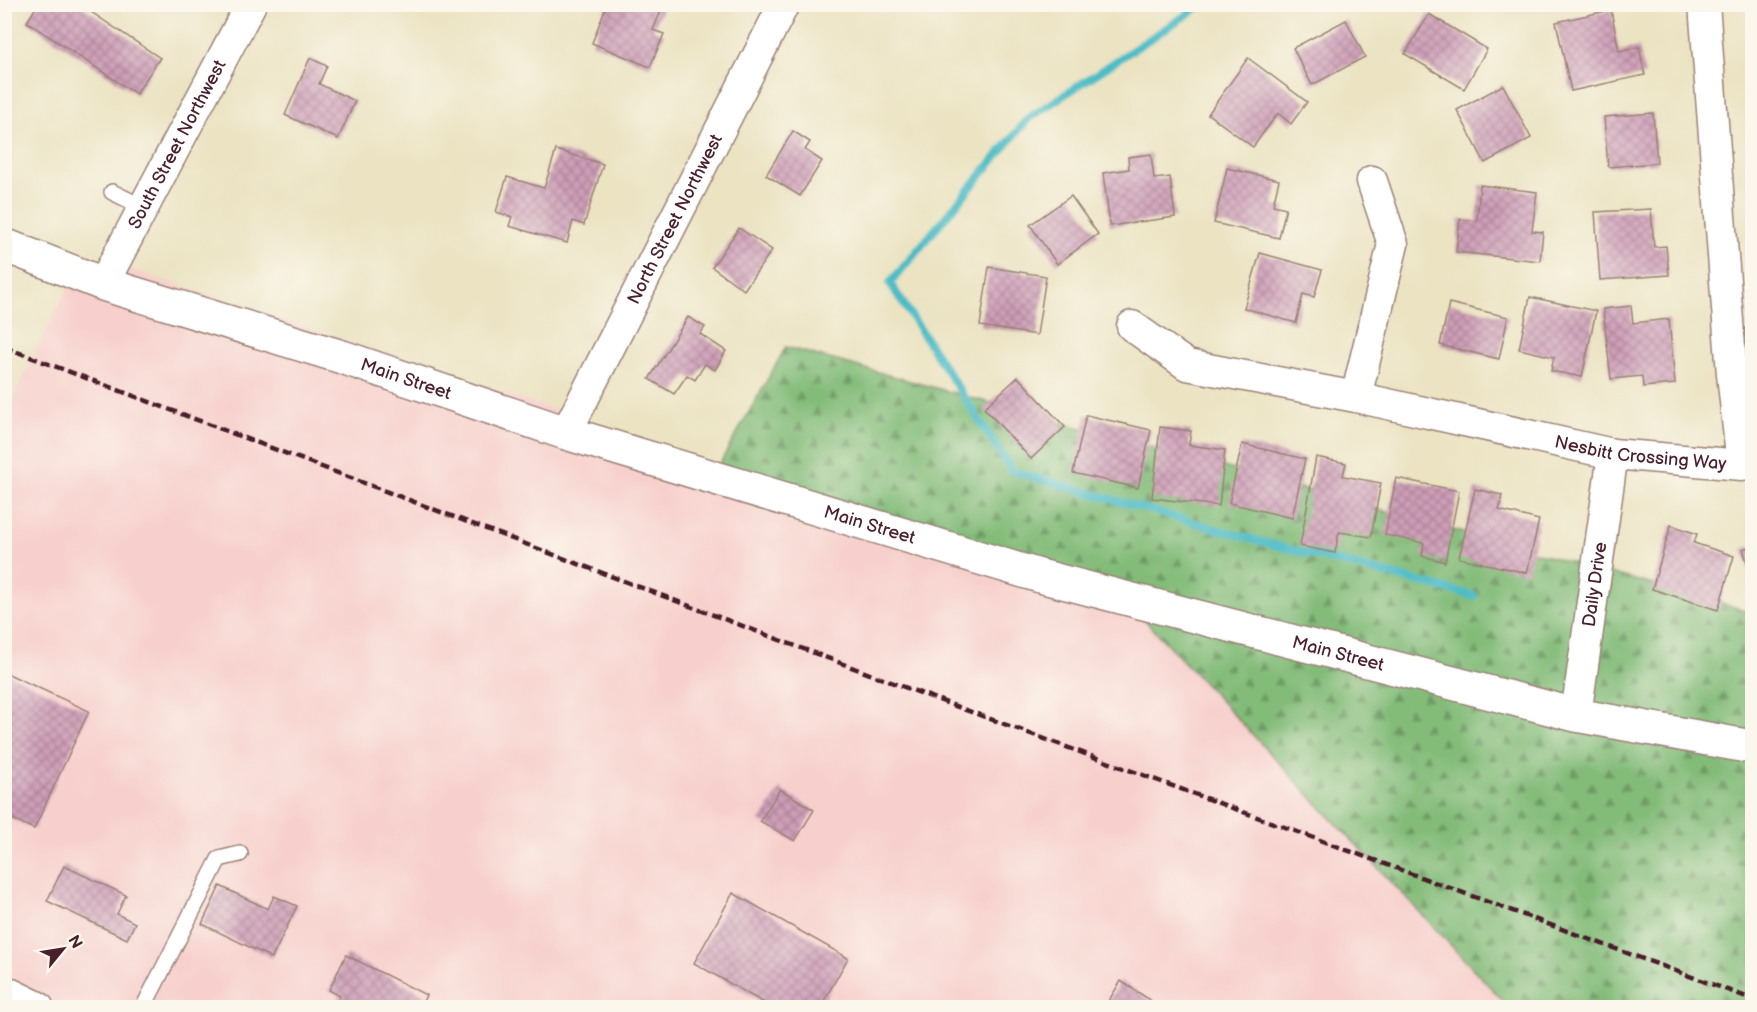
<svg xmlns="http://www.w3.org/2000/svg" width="1757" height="1012" font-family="'Balsamiq Sans',sans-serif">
<defs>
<pattern id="forest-firs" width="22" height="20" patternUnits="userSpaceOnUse" patternTransform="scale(1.5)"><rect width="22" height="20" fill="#83bc79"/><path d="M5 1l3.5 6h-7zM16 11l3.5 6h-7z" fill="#6d9863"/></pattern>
<pattern id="building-cross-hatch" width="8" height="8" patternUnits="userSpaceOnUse" patternTransform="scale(1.5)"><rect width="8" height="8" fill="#ce9eb7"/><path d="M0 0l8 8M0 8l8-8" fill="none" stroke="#a98095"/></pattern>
</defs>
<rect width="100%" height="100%" fill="#fbf7ec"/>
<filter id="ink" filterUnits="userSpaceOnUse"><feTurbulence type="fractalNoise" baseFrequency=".0167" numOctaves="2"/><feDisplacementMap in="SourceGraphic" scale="12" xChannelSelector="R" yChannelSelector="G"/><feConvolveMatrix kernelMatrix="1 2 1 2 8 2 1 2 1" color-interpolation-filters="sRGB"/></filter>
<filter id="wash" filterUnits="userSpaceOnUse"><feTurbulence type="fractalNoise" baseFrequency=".008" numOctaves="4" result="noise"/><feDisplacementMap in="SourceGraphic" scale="24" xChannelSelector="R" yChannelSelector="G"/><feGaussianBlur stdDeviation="1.35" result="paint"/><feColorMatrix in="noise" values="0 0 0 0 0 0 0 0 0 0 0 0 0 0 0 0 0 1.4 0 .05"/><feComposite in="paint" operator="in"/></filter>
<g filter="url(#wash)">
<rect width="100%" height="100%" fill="#ebe3c2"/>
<polygon fill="#f7d0cd" points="85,254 825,500 1137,612 1509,1007 5,1007 4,415"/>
<polygon fill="url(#forest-firs)" stroke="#666e52" stroke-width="1.5" points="786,347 1752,612 1752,1007 1509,1007 1137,612 719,465"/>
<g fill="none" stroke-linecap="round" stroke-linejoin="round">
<polyline stroke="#4ebcc6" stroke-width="8" points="1203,4 1029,118 890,283 1012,471 1270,544 1474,596"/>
</g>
<g id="blocks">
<g fill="url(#building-cross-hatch)">
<polygon points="38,4 79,4 160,58 136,94 27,22"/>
<polygon points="607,4 664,4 653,30 664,34 650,67 592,43"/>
<polygon points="1611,10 1619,51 1639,47 1645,75 1571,91 1556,22"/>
<polygon points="1429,14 1487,49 1464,89 1405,54"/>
<polygon points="1346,20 1365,57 1312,85 1293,48"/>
<polygon points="310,58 327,66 319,84 355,101 338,139 285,115"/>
<polygon points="1248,58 1307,102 1291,124 1278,113 1253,147 1208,114"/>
<polygon points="1503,85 1531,138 1485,163 1457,110"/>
<polygon points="1653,113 1657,163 1608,167 1604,117"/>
<polygon points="793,131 810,142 805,150 822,161 800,196 766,175"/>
<polygon points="556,150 603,164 584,225 573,221 567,243 509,226 512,217 496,212 507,177 544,188"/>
<polygon points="1151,154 1154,179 1170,177 1175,217 1110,226 1103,173 1129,169 1128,157"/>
<polygon points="1227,168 1279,180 1273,205 1286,208 1279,238 1214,223"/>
<polygon points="1480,185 1537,192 1532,231 1543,232 1540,261 1456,252 1460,219 1477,221"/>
<polygon points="1071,196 1098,234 1057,264 1030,225"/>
<polygon points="1651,209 1654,247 1666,246 1669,275 1600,280 1595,212"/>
<polygon points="739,228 772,250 744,290 712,267"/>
<polygon points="1260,253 1322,270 1314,297 1303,294 1296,323 1244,308"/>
<polygon points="989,267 1046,276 1037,335 980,326"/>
<polygon points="1530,297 1596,311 1582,377 1551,371 1554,357 1519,349"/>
<polygon points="1449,303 1508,317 1499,359 1440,345"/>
<polygon points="1631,306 1633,323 1669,319 1675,384 1643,387 1642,376 1611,379 1603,309"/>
<polygon points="688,317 705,327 700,334 726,351 715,370 705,364 695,380 687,375 674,394 649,379"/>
<polygon points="1018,377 1065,427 1031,459 984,408"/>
<polygon points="1086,415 1151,430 1138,488 1073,473"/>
<polygon points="1160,427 1191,431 1189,445 1225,450 1219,506 1152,498"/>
<polygon points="1242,444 1305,459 1292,518 1229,503"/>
<polygon points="1316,457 1346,463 1343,476 1381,483 1371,537 1339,532 1335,553 1300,546"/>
<polygon points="1396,478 1459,491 1445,562 1422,556 1424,543 1385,535"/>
<polygon points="1475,489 1502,495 1499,510 1539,520 1527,573 1459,558"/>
<polygon points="1671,525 1697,534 1694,543 1734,556 1718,610 1652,589"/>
<polygon points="1752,546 1752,578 1743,549"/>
<polygon points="4,672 89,711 34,829 4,815"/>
<polygon points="780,789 814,810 795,841 760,821"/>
<polygon points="64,866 126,895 117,914 135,923 127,939 47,901"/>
<polygon points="220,886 268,909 274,896 297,906 272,958 202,924"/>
<polygon points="733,893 848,958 820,1008 773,1008 694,963"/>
<polygon points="346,955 426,995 420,1008 349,1008 337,1002 340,996 329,990"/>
<polygon points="1121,981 1162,1008 1104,1008"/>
</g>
</g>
</g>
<g filter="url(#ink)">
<use href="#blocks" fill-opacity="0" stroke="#9a8176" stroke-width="1.5"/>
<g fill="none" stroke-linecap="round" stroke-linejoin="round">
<defs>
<g id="lane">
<polyline points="112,192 143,207"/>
<polyline points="143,1008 219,859 240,854"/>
</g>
<g id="street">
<path id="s1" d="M103,284L251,4"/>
<path id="s2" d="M1132,326L1187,365L1356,397L1613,454L1742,465L1732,374L1704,4"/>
<polyline points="1356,397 1393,244 1372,181"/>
<path id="s3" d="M566,433L784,4"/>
<path id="s4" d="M1576,715L1613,454"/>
</g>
<g id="secondary">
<path id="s5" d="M4,245L103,284L342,357L566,433L1040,576L1576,715L1752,747"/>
</g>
<polyline id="primary" points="4,992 37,1008"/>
</defs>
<use href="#lane" stroke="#9a8176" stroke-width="18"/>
<use href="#street" stroke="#9a8176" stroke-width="33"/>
<use href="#secondary" stroke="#9a8176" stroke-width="36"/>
<use href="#primary" stroke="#9a8176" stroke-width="36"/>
<use href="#lane" stroke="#fff" stroke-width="15"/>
<use href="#street" stroke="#fff" stroke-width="30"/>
<use href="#secondary" stroke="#fff" stroke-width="33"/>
<use href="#primary" stroke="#fff" stroke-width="33"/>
<polyline stroke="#4a1f2b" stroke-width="4.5" stroke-dasharray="9 4.5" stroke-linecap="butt" points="4,347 936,699 1752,999"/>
</g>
</g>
<g text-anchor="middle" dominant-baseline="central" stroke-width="4.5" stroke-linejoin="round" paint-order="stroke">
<g font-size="18" fill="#4a1f2b" stroke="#fbf7ec">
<text stroke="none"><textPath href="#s1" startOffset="158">South Street Northwest</textPath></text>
<text stroke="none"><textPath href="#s3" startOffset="240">North Street Northwest</textPath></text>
<text stroke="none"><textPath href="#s5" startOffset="424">Main Street</textPath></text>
<text stroke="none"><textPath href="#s2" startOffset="530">Nesbitt Crossing Way</textPath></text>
<text stroke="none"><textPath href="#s5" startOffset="910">Main Street</textPath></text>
<text stroke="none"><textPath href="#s4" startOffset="132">Daily Drive</textPath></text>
<text stroke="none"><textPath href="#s5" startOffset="1396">Main Street</textPath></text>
</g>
</g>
<rect width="1757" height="1012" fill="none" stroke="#fbf7ec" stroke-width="24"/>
<g transform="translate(63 949) rotate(60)" stroke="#fbf7ec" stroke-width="4.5" paint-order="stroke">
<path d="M0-4.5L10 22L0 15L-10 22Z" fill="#4a1f2b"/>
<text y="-9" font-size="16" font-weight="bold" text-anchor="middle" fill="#4a1f2b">N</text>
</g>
</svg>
